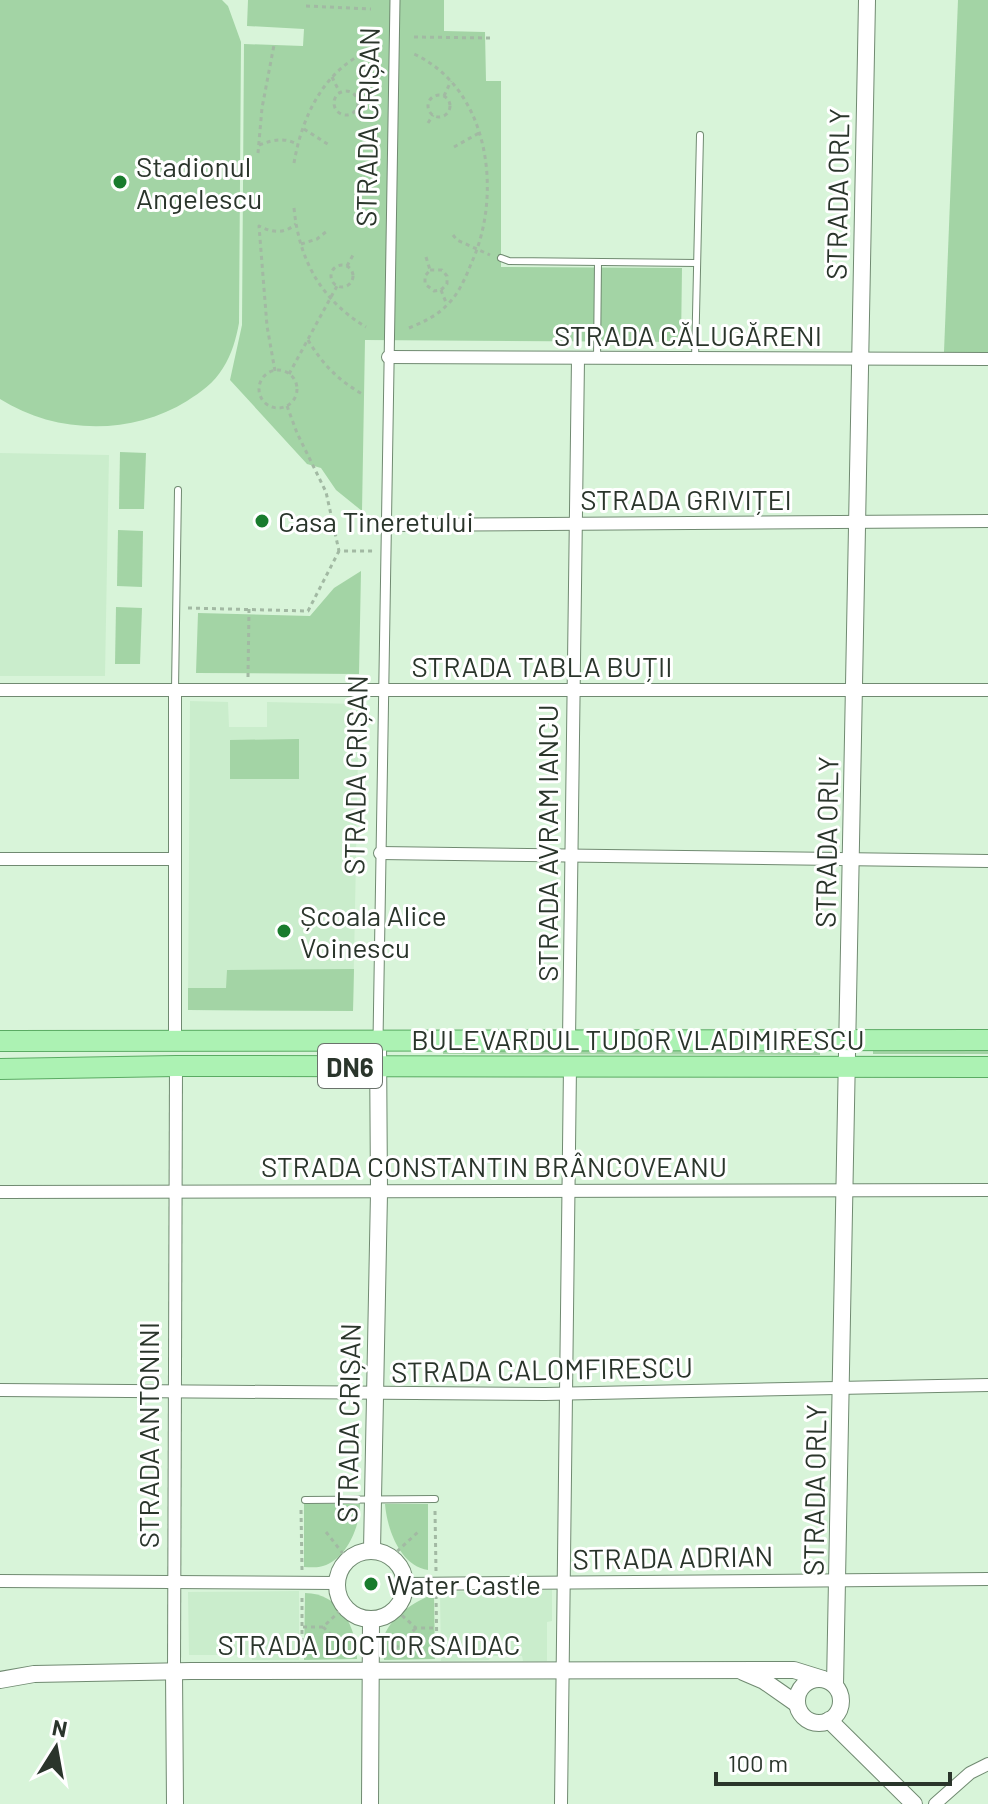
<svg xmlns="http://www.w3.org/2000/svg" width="988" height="1804" font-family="Barlow,sans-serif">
<rect width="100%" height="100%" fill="#d8f4d9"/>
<g fill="#caedcc">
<polygon points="0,453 109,455 105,676 0,676"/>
<polygon points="190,701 228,702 229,727 267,727 267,702 359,704 353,1011 188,1010"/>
<polygon points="552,1590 552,1621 547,1622 547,1661 523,1661 522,1656 490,1656 489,1660 441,1661 440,1592"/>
<polygon points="299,1591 299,1660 252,1660 251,1655 189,1655 188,1592"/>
</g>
<g fill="#a3d4a5">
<path d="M0,0H222L228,6L241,42L239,323C236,339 232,354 223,368C214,383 201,392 187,401C131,436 55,434 0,399Z"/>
<polygon points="248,0 444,0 444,31 485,32 486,81 501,81 501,267 682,268 681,342 365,340 362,511 336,490 321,468 307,464 230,380 242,325 244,44 303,46 304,29 247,26"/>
<polygon points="958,0 988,0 988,353 944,352"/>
<polygon points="120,452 146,453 144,509 119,509"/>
<polygon points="118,530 143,531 142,587 117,586"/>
<polygon points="361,571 359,674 196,673 198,613 310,616 334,588"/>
<polygon points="116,607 142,608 140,664 115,664"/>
<polygon points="299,739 299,779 230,779 230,740"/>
<polygon points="354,969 353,1011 188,1010 188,988 226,988 227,970"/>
<polygon points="443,1047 820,1049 820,1055 443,1054"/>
<rect x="873" y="1050" width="115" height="4"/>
<path d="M304,1504H360C360,1526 347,1559 323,1566C318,1568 310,1567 304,1567Z"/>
<path d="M385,1504H428V1570C400,1566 387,1529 385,1504Z"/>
<path d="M305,1593C340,1593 357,1628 357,1659L304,1660Z"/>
<path d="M434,1594L435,1659L384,1660C384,1654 382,1646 383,1640C388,1618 415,1601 434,1594Z"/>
</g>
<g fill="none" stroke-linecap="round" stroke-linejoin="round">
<defs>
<g id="service">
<polyline points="501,258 509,261 697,263"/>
<polyline points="597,359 598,262"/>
<polyline points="695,360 700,135"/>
<polyline points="175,690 178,490"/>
<polyline points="305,1500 435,1499"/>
</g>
<polyline id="pedestrian" points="378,1040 395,0"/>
<g id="minor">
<polyline points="388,357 988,359"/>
<polyline points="385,525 988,521"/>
<polyline points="0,690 988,690"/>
<polyline points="175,690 175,1039"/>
<polyline points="380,853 988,861"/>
<polyline points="0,859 175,859"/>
<polyline points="569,1040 578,359"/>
<polyline points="0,1192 988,1190"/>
<polyline points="0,1390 545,1394 988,1385"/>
<polyline points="0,1581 337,1583"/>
<polyline points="406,1584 988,1579"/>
<polyline points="174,1671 176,1066"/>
<polyline points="561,1804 570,1066"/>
<polyline points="935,1804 970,1773 988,1764"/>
</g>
<g id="tertiary">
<polyline points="372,1550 379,1193 378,1040"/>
<circle cx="371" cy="1585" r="34"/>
<polyline points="174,1671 175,1804"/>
<polyline points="743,1672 764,1681 797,1704"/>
<circle cx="819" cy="1701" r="22"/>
<polyline points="0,1680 34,1674 191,1671 794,1670 823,1679"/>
<polyline points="835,1685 867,0"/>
<polyline points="829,1720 914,1804"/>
<polyline points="370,1804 371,1620"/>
</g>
<g id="primary">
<polyline points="0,1041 988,1040"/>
<polyline points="0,1069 176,1066 988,1067"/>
</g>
</defs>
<use href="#service" stroke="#708a71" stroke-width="8"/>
<use href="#pedestrian" stroke="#708a71" stroke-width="11"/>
<use href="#minor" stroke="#708a71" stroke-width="14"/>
<use href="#tertiary" stroke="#708a71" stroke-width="18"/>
<use href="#primary" stroke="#5aab63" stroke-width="22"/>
<g stroke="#a2b9a3" stroke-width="3" stroke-dasharray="4 4" stroke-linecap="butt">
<polyline points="306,6 371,9"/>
<polyline points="414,37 490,38"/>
<polyline points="332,77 340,93"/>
<circle cx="346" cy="103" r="12"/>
<circle cx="439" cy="106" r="11"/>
<polyline points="444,96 451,81"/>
<polyline points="428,123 433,115"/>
<polyline points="304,129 329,145"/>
<path d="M259,145C273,140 283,137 297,144"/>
<polyline points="454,147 479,133"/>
<polyline points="258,153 262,108 274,45"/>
<path d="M294,163C302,116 324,70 370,50"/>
<path d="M294,208C299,260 321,300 366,327"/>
<polyline points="453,235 457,240 490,255"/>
<polyline points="301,244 317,239 327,231"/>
<polyline points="426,257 430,270 425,276 425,284 434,291 441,290 447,284 447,276 442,270 430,270"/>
<circle cx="342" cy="276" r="11"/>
<polyline points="347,266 353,255"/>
<polyline points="441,290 447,305"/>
<path d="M409,328C423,322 435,317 446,306C458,295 465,279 471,264C503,195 490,89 414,54"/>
<path d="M308,340C323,365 339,381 364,395"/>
<circle cx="278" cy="389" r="19"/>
<path d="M275,371L267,326L259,226C273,233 284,234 296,224"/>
<polyline points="289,374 337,286"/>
<polyline points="287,406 297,433 326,492 339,551 376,551"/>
<polyline points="188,608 308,611 339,551"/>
<polyline points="248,677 249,609"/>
<polyline points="301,1510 302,1570"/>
<polyline points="435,1511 436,1571"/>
<polyline points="326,1532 348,1560"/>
<polyline points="391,1557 418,1532"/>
<polyline points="436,1595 437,1655"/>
<polyline points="302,1598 302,1654"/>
<polyline points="396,1610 416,1628 437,1628"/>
<polyline points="303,1627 323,1627 344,1607"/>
<polyline points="323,1627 352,1655"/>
<polyline points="390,1654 416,1628"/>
</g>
<use href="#service" stroke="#fff" stroke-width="6"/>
<use href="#pedestrian" stroke="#fff" stroke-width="9"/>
<use href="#minor" stroke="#fff" stroke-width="12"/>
<use href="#tertiary" stroke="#fff" stroke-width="16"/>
<use href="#primary" stroke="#acf2b3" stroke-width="20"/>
</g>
<g fill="#197b2d" stroke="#fff" stroke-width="3">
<circle cx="120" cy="182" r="8"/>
<circle cx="262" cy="521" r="8"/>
<circle cx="284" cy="931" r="8"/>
<circle cx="371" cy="1584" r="8"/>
</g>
<g text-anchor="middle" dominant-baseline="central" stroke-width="6" stroke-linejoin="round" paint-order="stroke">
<rect fill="#fff" stroke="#6a726b" stroke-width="2" x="318" y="1044" width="64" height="44" rx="6"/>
<g font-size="26" font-weight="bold" fill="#2a352b">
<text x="350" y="1066">DN6</text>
</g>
<g font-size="28" fill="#2a352b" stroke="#fff">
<text transform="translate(367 127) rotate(-89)">STRADA CRIȘAN</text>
<text transform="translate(837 194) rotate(-89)">STRADA ORLY</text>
<text x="688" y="335">STRADA CĂLUGĂRENI</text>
<text x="686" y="499">STRADA GRIVIȚEI</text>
<text x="542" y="666">STRADA TABLA BUȚII</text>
<text transform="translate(355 775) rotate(-89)">STRADA CRIȘAN</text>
<text transform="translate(826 842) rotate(-89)">STRADA ORLY</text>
<text transform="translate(547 843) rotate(-90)">STRADA AVRAM IANCU</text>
<text x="638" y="1039">BULEVARDUL TUDOR VLADIMIRESCU</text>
<text x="494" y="1166">STRADA CONSTANTIN BRÂNCOVEANU</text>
<text transform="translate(542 1369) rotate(-1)">STRADA CALOMFIRESCU</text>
<text transform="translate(348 1423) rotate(-89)">STRADA CRIȘAN</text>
<text transform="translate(148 1435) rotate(-90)">STRADA ANTONINI</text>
<text transform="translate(814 1490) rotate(-89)">STRADA ORLY</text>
<text transform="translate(673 1557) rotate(-1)">STRADA ADRIAN</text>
<text x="369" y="1644">STRADA DOCTOR SAIDAC</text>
</g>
<g font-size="28" fill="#2a352b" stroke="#fff" text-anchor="start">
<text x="136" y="166">Stadionul<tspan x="136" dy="32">Angelescu</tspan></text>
<text x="278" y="521">Casa Tineretului</text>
<text x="300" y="915">Școala Alice<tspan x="300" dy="32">Voinescu</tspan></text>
<text x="387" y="1584">Water Castle</text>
</g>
</g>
<g transform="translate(56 1748) rotate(11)" stroke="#ffffff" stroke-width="6" paint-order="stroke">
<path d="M0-6L14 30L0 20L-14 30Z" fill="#2a352b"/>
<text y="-12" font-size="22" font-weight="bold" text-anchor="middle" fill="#2a352b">N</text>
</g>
<path d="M716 1772v12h234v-12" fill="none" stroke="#2a352b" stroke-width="4"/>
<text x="728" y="1772" font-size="24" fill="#2a352b" stroke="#ffffff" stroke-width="6" paint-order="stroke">100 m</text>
</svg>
